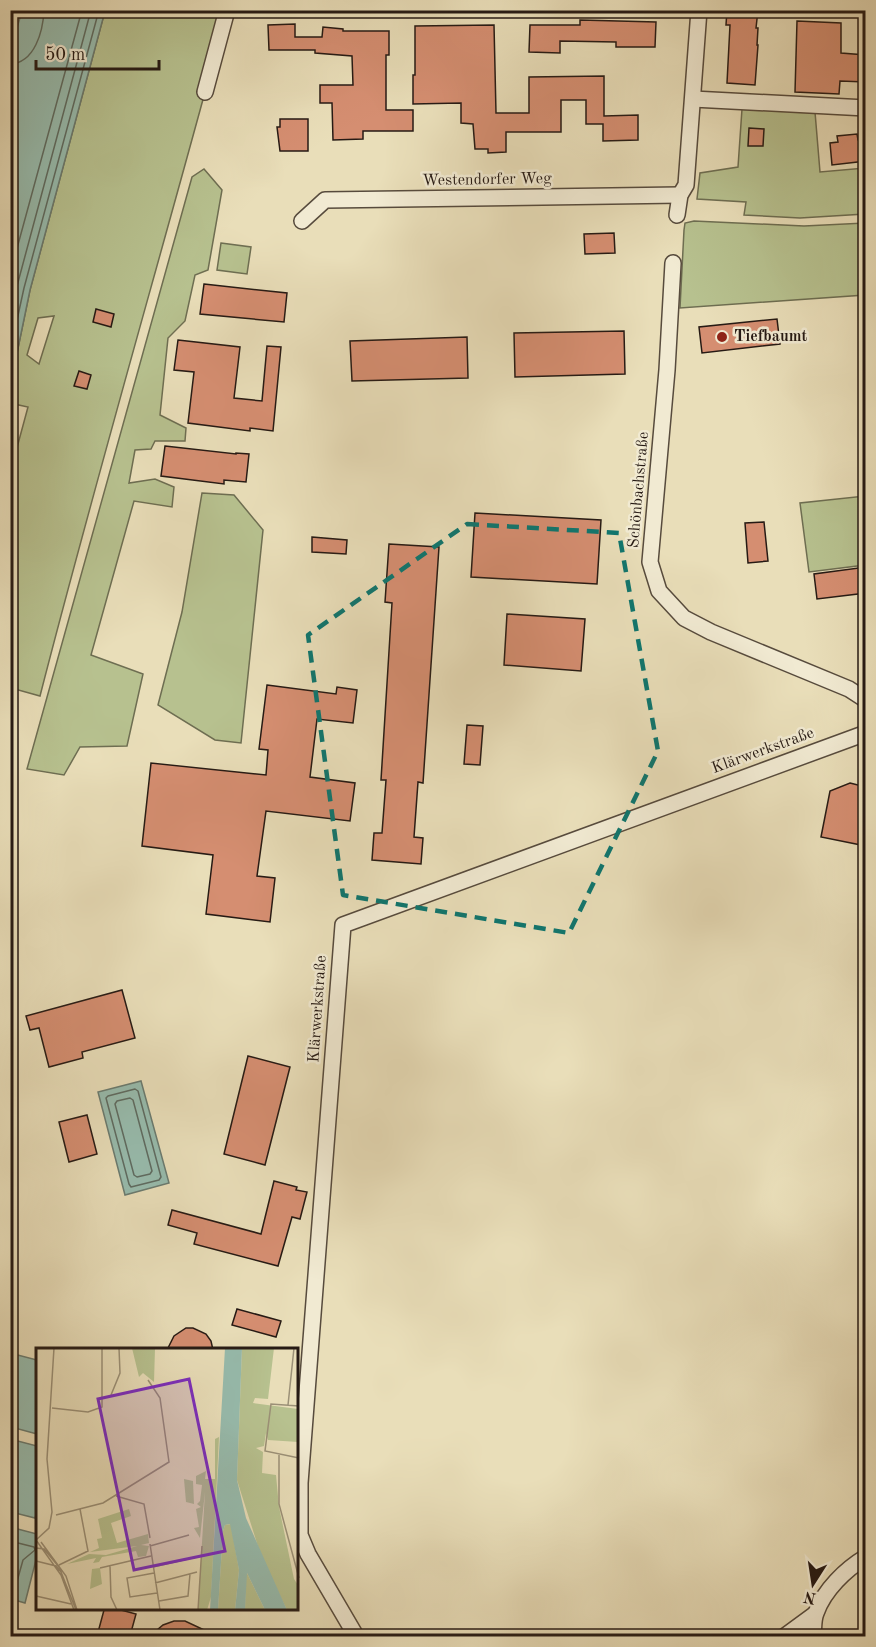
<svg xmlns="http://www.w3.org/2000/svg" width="876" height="1647" font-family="'Old Standard TT',serif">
<rect width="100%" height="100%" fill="#e9deb9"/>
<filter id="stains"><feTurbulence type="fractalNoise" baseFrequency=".00333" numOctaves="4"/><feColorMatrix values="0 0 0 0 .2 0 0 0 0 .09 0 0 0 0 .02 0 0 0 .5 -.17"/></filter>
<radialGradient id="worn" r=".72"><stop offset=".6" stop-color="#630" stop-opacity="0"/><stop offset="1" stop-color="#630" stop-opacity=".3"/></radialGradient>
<g fill="#b7c18f" stroke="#6e6e52" stroke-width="1.5" fill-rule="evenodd">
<polygon points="11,11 22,11 11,51"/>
<path d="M105,11H227C166,239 99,466 40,696L11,688V451L15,455L28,407L14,404L11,418V382L30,290ZM54,316L39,364L27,355L38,318Z"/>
<polygon points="742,109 815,112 820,172 865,168 865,214 800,218 744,215 746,202 697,199 700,173 738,167"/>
<polygon points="204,169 222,190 208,270 195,275 185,321 168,338 160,415 186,428 185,441 155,441 151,449 135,450 129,483 155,479 174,487 172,507 134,501 91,655 143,674 127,746 80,747 64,775 27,769 192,177"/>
<polygon points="694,221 804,226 865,223 865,295 680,308 684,230 685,223"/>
<polygon points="221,243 251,247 247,274 217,270"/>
<polygon points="202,493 234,495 263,530 241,743 215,740 158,705 182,612"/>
<polygon points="865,496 865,565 809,572 800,503"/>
</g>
<g fill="#97bcae" stroke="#6a7b70" stroke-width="1.5">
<polygon points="22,11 105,11 30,290 11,382 10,51"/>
<polygon points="141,1081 169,1183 125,1195 98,1092"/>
<polygon points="10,1353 37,1360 37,1434 11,1427"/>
<polygon points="10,1439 37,1446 38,1508 35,1518 11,1512"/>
<polygon points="10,1527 37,1534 37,1556 25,1603 11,1599"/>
</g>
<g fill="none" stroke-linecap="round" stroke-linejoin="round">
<g stroke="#5e6b61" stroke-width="1.5">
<path d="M10,64C35,63 43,31 44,10"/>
<polyline points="10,274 82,10"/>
<polyline points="10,315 17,286 91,10"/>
<polyline points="10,352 24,288 99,10"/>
<polygon points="135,1089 138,1091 161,1177 159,1180 131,1187 129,1184 106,1098 108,1096"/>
<polygon points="130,1098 133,1100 152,1171 150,1174 137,1177 134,1175 115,1104 117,1101"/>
<polyline points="10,1541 34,1547 35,1550 23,1560 16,1585 10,1586"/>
</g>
</g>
<g fill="#d58e71" stroke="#261a14" stroke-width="1.5">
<polygon points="727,10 758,10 756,28 758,28 757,45 758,45 755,85 727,83 730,25 726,25"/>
<polygon points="580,20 656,22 655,47 616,47 616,42 560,41 560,53 529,52 530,25 580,25"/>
<polygon points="797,21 841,23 841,53 866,55 866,82 840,81 839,94 795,92"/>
<polygon points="295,24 295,37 322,37 323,27 343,29 343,31 389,31 389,55 386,55 386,110 413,110 413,131 363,131 363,139 333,140 332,103 320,103 320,85 353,85 352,56 315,53 315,50 269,50 268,25"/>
<polygon points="494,25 496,113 529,113 529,77 604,76 604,116 638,115 638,140 603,141 603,124 586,124 586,100 561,100 561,132 506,132 506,152 488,153 488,149 475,149 473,124 461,123 461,103 413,104 413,75 415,75 415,26"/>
<polygon points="280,119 308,119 308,151 280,151 277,127 280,127"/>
<polygon points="749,128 764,129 763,146 748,146"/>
<polygon points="857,134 858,140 866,139 866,161 832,165 830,143 838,142 837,136"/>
<polygon points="614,233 615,253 585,254 584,234"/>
<polygon points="204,284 287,293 284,322 200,314"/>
<polygon points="96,309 114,314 111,327 93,322"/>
<polygon points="777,319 780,344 702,353 699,327"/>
<polygon points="624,331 625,374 515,377 514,333"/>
<polygon points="467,337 468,378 352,381 350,341"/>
<polygon points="178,340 240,347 234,398 262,401 267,346 281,347 273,431 250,428 250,431 188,423 194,372 174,370"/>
<polygon points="79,371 91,375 87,389 74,386"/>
<polygon points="165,446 236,454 236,453 249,454 246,482 224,480 224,484 161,476"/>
<polygon points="475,513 601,520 597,584 471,577"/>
<polygon points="764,522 768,561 748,563 745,523"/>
<polygon points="312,537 347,540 346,554 312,552"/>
<polygon points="389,544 439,547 423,783 418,782 414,837 423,838 421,864 372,860 374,833 382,833 386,780 381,780 392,603 385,602"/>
<polygon points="866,567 866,593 817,599 814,574"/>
<polygon points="507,614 585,619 581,671 504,665"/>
<polygon points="267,685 336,694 337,687 357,690 353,723 317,719 310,777 355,783 350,821 266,811 257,876 275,878 270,922 206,914 213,855 142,846 151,763 266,775 268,750 259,749"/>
<polygon points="467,725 483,726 480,765 464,764"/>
<polygon points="850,783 866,787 866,846 821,837 830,791"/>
<polygon points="122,990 135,1038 82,1052 83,1058 49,1067 39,1028 30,1030 26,1016"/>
<polygon points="248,1056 290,1067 265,1165 224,1154"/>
<polygon points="87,1115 97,1154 69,1162 59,1122"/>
<polygon points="274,1181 297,1187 296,1190 307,1192 300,1219 292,1217 278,1266 194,1244 197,1233 168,1225 172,1210 261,1234"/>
<polygon points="237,1309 281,1321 276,1337 232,1325"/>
<polygon points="186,1328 193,1328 206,1334 211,1341 213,1350 167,1350 174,1336"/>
<polygon points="104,1610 121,1610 136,1614 130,1636 97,1636"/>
<polygon points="174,1621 185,1621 217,1636 150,1636 163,1625"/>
</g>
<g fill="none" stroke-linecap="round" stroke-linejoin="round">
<defs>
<g id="street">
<polyline points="205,92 227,10"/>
<polyline points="693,99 866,108"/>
<polyline points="677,215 680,195 686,185 699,10"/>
<polyline points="302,221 325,200 680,195"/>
<polyline points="673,263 667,370 650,562 659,591 684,618 711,632 849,689 866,700"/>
<polyline points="356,1636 308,1554 300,1535 300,1483 343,925 866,733"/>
<polyline points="785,1636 815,1614"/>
<path d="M813,1636C814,1629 813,1620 816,1613C824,1590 846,1569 866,1557"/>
</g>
</defs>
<use href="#street" stroke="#574b3d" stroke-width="18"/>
<use href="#street" stroke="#f1ead2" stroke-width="15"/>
</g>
<path fill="none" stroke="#0f766e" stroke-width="4.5" stroke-dasharray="12 8" stroke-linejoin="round" d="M467,524L619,533L658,751L569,933L343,895L308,635Z"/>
<circle fill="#8f2418" stroke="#f1ead2" stroke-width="2" cx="722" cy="337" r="6"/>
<g text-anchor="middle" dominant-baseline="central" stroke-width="5" stroke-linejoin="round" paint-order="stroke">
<g font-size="16" fill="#261a14" stroke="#f1ead2">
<text transform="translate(487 180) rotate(-1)">Westendorfer Weg</text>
<text transform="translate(639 490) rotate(-85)">Schönbachstraße</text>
<text transform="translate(763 751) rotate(-20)">Klärwerkstraße</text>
<text transform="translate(318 1009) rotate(-86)">Klärwerkstraße</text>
</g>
<g font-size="16" font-weight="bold" fill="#261a14" stroke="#f1ead2" text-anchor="start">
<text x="734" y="337">Tiefbaumt</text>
</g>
</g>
<g transform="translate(36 1348)">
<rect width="262" height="262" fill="#e9deb9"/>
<path d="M96,0H119L118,34L107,25L103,29ZM206,0H238L232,51L219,50L217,55L262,61V94L232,92L230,85L228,98L220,100L227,104L226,125L240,127L243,159L258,231L262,237V262H251L226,211L201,132ZM183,89L175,249L171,262H162L169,144L164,190L158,180L163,179L160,161L165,159L161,156L164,153L166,137L160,136V128L170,123L169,131H179V91ZM148,131L157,133L158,156L150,154ZM93,161L95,168L75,175L81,195L112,186L113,195L105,197L113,198L110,208L102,209L100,203L66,209L63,214L57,215L60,210L31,216L53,206L70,207L101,198L54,204L63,200L61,191L66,190L62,171ZM195,176L203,222L199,262H182L187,183L189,177ZM64,220L66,236L54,241L56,221ZM210,223L229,262H209Z" fill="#b7c18f"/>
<path d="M189,0H206L201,132L210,170L251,262H229L211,225L209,262H199L203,222L194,176L189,177L187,183L182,262H174Z" fill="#97bcae"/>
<path fill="none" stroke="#9b9077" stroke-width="1.5" d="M18,0L11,111L16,164L13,180L0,192L25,227L38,262M75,47L84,25L83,0M252,57L258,0M263,58L235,56L229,103L263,110M16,60L52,64L66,59V0M243,107V156L263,230M80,148L108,156L114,190M20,167L67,155L133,114L124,50L112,32M5,194L30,228L41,262M114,196L124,262M114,198L153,187M0,200L8,201L23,219L40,262M0,213L20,218L24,223M23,217L52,203L44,161M74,218L75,249L81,262M117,219L165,208M64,220L115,208M118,225L91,230L94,249L121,245M119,235L161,224M0,248L35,256M123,253L152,248L154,226M162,262L166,198"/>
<path fill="#7b2cbf" fill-opacity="0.15" stroke="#7b2cbf" stroke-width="3" d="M153,31L189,203L98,222L62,51Z"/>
<rect width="262" height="262" fill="none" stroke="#261a14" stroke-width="3"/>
</g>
<rect width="876" height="1647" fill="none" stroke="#e9deb9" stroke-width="36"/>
<rect x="12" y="12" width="852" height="1623" fill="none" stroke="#261a14" stroke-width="3"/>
<rect x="18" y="18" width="840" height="1611" fill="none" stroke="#261a14" stroke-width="1.5"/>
<g transform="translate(813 1584) rotate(192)" stroke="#f1ead2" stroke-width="4.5" paint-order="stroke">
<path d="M0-4.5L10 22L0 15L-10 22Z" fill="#261a14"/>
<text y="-9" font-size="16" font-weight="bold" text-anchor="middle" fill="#261a14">N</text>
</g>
<path d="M36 60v9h123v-9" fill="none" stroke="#261a14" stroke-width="3"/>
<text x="45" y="60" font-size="18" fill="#261a14" stroke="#f1ead2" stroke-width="4.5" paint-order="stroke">50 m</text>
<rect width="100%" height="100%" filter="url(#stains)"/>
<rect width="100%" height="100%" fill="url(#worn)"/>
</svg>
